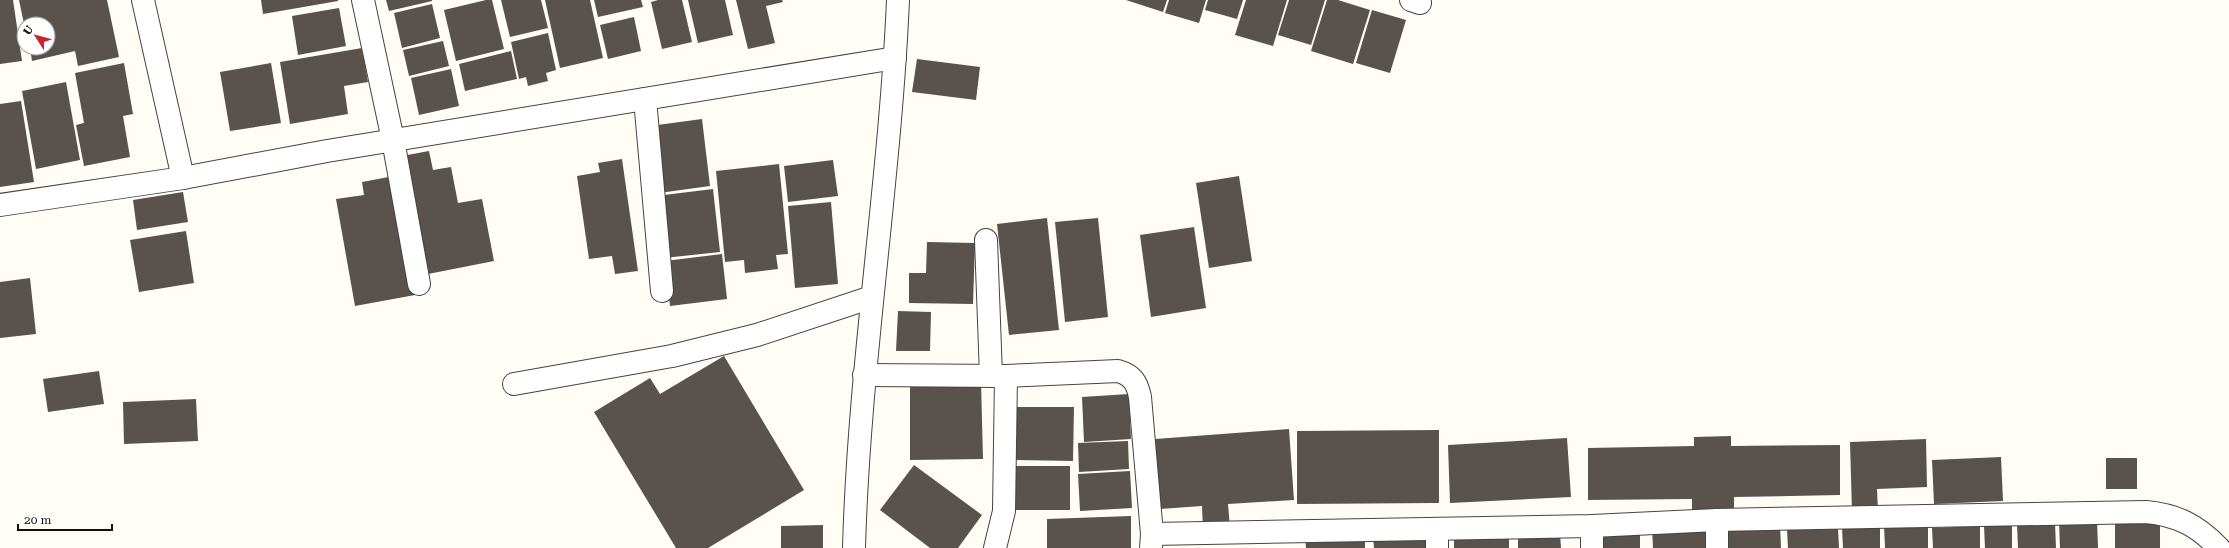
<svg xmlns="http://www.w3.org/2000/svg" width="2229" height="548" font-family="'Roboto Serif',serif">
<rect width="100%" height="100%" fill="#fffdf5"/>
<g fill="#5a524d">
<polygon points="0,0 13,0 22,61 0,64"/>
<polygon points="19,0 107,0 119,57 78,66 75,51 32,61 30,48 48,48 48,24 24,24"/>
<polygon points="261,0 338,0 338,1 263,14"/>
<polygon points="386,0 432,0 432,1 389,11"/>
<polygon points="486,0 492,0 504,49 456,61 444,10"/>
<polygon points="501,0 541,0 548,28 510,37"/>
<polygon points="545,0 590,0 603,58 560,68"/>
<polygon points="594,0 641,0 643,7 598,17"/>
<polygon points="658,0 682,0 692,42 662,49 651,2"/>
<polygon points="688,0 725,0 733,35 698,43"/>
<polygon points="736,0 782,0 783,2 766,6 775,43 748,49"/>
<polygon points="1126,0 1167,0 1163,12"/>
<polygon points="1169,0 1206,0 1199,23 1165,13"/>
<polygon points="1208,0 1243,0 1237,19 1205,10"/>
<polygon points="1246,0 1287,0 1273,46 1235,35"/>
<polygon points="1289,0 1325,0 1311,45 1278,35"/>
<polygon points="1327,0 1338,0 1370,10 1353,64 1311,51"/>
<polygon points="432,4 440,38 402,48 394,13"/>
<polygon points="339,8 346,46 298,55 292,16"/>
<polygon points="1372,10 1406,20 1390,73 1356,63"/>
<polygon points="634,17 641,51 608,59 600,25"/>
<polygon points="548,33 556,70 546,73 548,81 528,86 526,77 519,79 511,42"/>
<polygon points="443,41 449,66 409,76 403,50"/>
<polygon points="362,48 368,82 344,86 348,114 290,124 280,62"/>
<polygon points="511,51 517,79 465,91 459,64"/>
<polygon points="917,59 980,67 976,100 912,92"/>
<polygon points="124,63 133,114 123,116 130,157 84,166 76,125 84,123 75,73"/>
<polygon points="271,63 281,123 230,131 220,72"/>
<polygon points="451,69 459,106 419,115 411,78"/>
<polygon points="66,82 80,160 36,169 22,91"/>
<polygon points="21,101 34,182 0,187 0,104"/>
<polygon points="702,119 710,186 659,193 650,126"/>
<polygon points="429,151 433,170 451,167 458,203 482,199 494,261 423,275 402,156"/>
<polygon points="622,159 638,271 615,274 612,256 589,259 577,176 600,172 598,163"/>
<polygon points="833,160 838,196 788,202 784,166"/>
<polygon points="779,164 788,254 776,255 778,269 745,273 744,260 725,262 716,171"/>
<polygon points="394,176 415,295 355,306 336,199 364,195 362,182"/>
<polygon points="1239,176 1252,261 1209,268 1196,183"/>
<polygon points="713,189 720,252 664,258 656,196"/>
<polygon points="183,192 188,222 137,230 133,200"/>
<polygon points="831,202 838,284 795,288 788,206"/>
<polygon points="1047,218 1059,330 1009,335 997,224"/>
<polygon points="1098,218 1108,317 1065,322 1055,222"/>
<polygon points="1194,227 1206,308 1151,317 1140,235"/>
<polygon points="186,231 194,283 139,292 130,240"/>
<polygon points="927,242 975,243 973,304 909,303 909,273 926,273"/>
<polygon points="722,254 727,299 670,306 665,261"/>
<polygon points="30,278 36,334 0,338 0,282"/>
<polygon points="898,311 931,312 930,351 896,351"/>
<polygon points="724,356 804,490 708,548 676,548 594,412 650,378 660,394"/>
<polygon points="99,371 104,404 48,412 43,379"/>
<polygon points="981,381 983,459 910,460 910,382"/>
<polygon points="1129,394 1131,439 1084,442 1082,397"/>
<polygon points="196,399 198,441 124,444 123,402"/>
<polygon points="1010,407 1074,407 1073,461 1010,460"/>
<polygon points="1289,429 1294,500 1228,504 1230,528 1203,530 1202,506 1160,509 1155,439"/>
<polygon points="1439,430 1439,503 1297,504 1297,431"/>
<polygon points="1731,436 1731,446 1840,445 1840,495 1734,497 1734,510 1692,510 1692,499 1588,500 1588,448 1694,446 1694,437"/>
<polygon points="1567,438 1571,497 1450,503 1448,445"/>
<polygon points="1926,439 1927,487 1877,489 1878,511 1852,512 1850,442"/>
<polygon points="1128,441 1129,469 1079,472 1078,443"/>
<polygon points="2001,457 2003,501 1934,504 1932,460"/>
<rect x="2106" y="458" width="31" height="31"/>
<polygon points="914,465 982,515 958,548 930,548 880,510"/>
<rect x="1010" y="466" width="60" height="44"/>
<polygon points="1130,471 1132,508 1080,511 1078,474"/>
<polygon points="1131,516 1131,548 1047,548 1047,519"/>
<polygon points="2097,520 2098,548 2060,548 2059,521"/>
<polygon points="1928,523 1928,548 1885,548 1884,525"/>
<polygon points="2055,523 2056,548 2018,548 2017,524"/>
<polygon points="2160,523 2160,548 2115,548 2115,524"/>
<polygon points="1780,524 1781,548 1720,548 1719,527"/>
<polygon points="823,525 823,548 781,548 781,526"/>
<polygon points="1709,525 1710,548 1653,548 1652,528"/>
<polygon points="2012,525 2012,548 1985,548 1984,526"/>
<polygon points="1880,526 1880,548 1843,548 1842,528"/>
<polygon points="1980,526 1980,548 1933,548 1932,528"/>
<polygon points="1838,529 1839,548 1788,548 1787,530"/>
<polygon points="1426,532 1427,548 1374,548 1373,537"/>
<polygon points="1509,532 1509,548 1454,548 1454,533"/>
<polygon points="1640,532 1640,548 1595,548 1594,533"/>
<polygon points="1560,534 1561,548 1518,548 1518,535"/>
<polygon points="1365,535 1365,548 1306,548 1305,537"/>
</g>
<g fill="none" stroke-linecap="round" stroke-linejoin="round">
<defs>
<g id="minor">
<polyline points="143,0 183,178"/>
<polyline points="363,0 393,140 419,284"/>
<polyline points="1411,0 1420,3"/>
<polyline points="645,99 662,291"/>
<polyline points="0,205 183,178 327,151 895,58"/>
<polyline points="986,240 991,376"/>
<path d="M864,375L1006,376L1118,371C1132,375 1137,382 1140,397L1152,534L1151,548"/>
<polyline points="514,384 672,356 757,335 872,297"/>
<polyline points="1717,520 1717,548"/>
<polyline points="1437,529 1437,548"/>
<path d="M1152,534L1592,526L1717,520L2146,512C2177,515 2197,525 2219,548"/>
<path d="M854,548C859,365 890,183 898,0"/>
<polyline points="995,548 1004,511 1006,376"/>
<polyline points="1592,548 1592,526"/>
</g>
</defs>
<use href="#minor" stroke="#444" stroke-width="24"/>
<use href="#minor" stroke="#fff" stroke-width="22"/>
</g>
<g transform="translate(36 36) rotate(306)"><circle r="19" fill="#ffffff" stroke="#a0a0a0"/>
<path d="M0-3L7 15L0 10L-7 15Z" fill="#c4262e"/>
<text y="-6" font-size="11" font-weight="bold" text-anchor="middle" fill="#111111">U</text>
</g>
<path d="M18 524v6h94v-6" fill="none" stroke="#111111" stroke-width="2"/>
<text x="24" y="524" font-size="12" fill="#111111" stroke="#ffffff" stroke-width="3" paint-order="stroke">20 m</text>
</svg>
